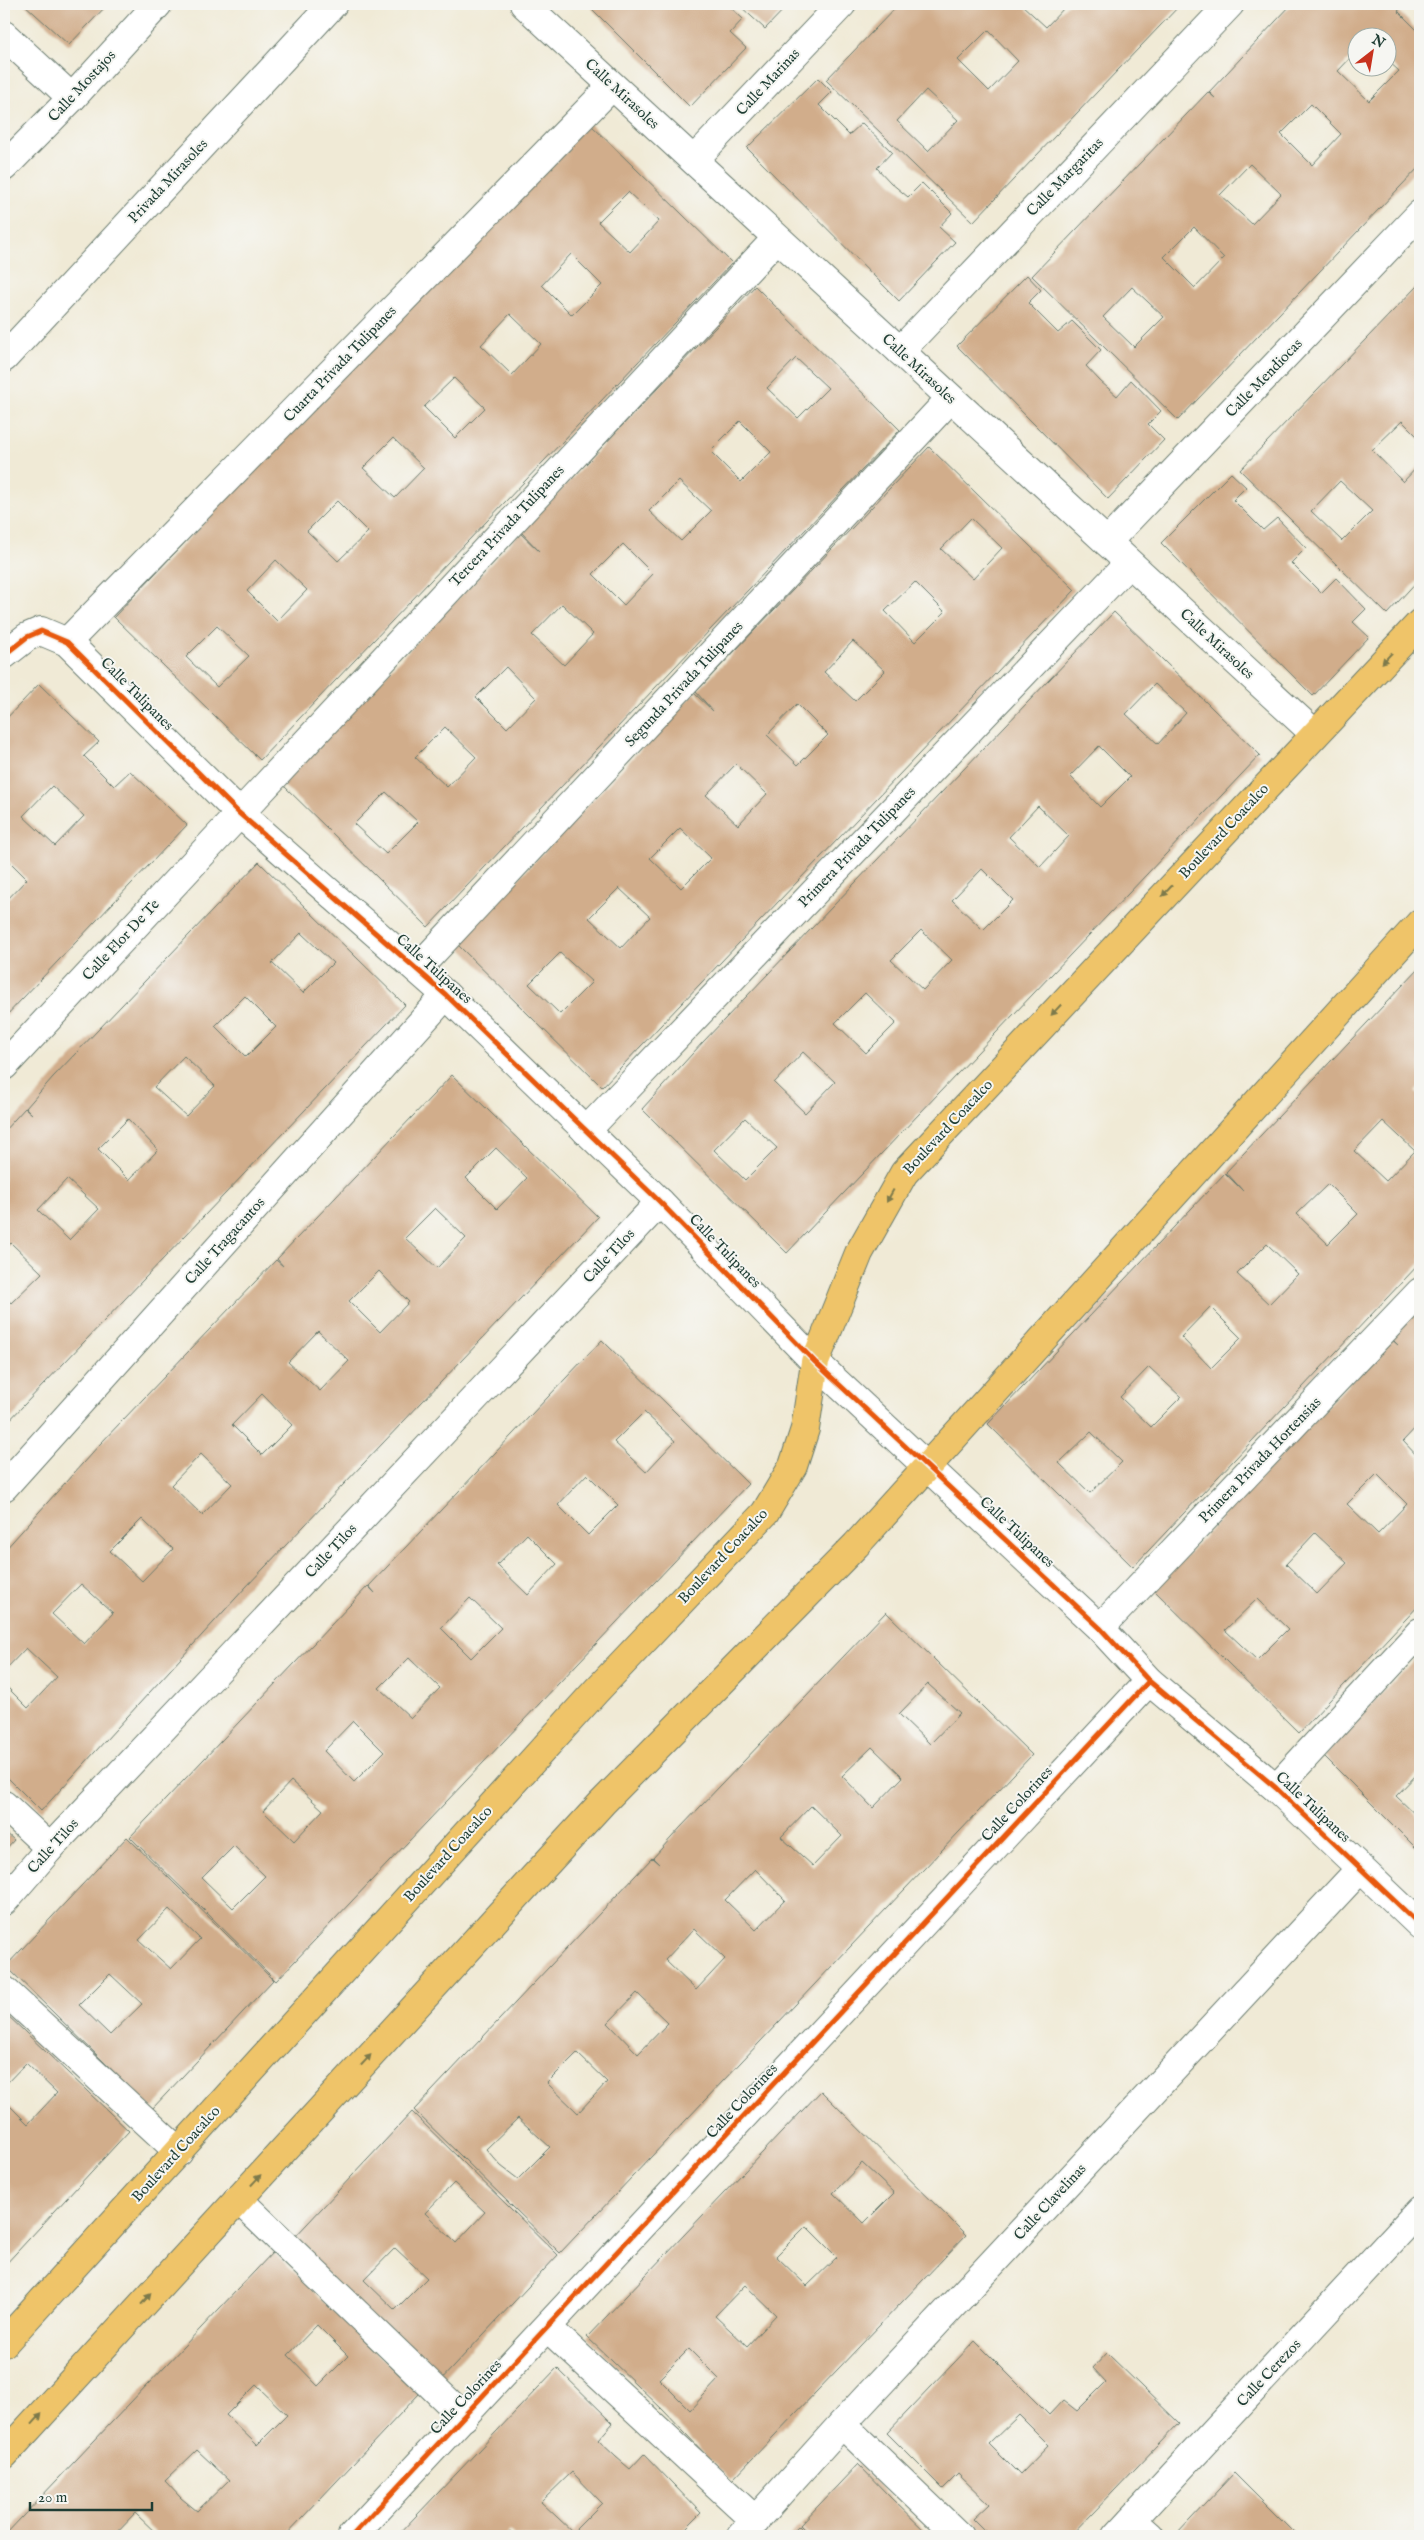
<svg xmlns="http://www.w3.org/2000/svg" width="1424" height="2540" font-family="'IM FELL English',serif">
<rect width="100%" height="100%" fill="#f6f6f2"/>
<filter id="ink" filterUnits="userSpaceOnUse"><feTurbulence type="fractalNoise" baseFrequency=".02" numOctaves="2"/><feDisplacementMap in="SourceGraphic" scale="10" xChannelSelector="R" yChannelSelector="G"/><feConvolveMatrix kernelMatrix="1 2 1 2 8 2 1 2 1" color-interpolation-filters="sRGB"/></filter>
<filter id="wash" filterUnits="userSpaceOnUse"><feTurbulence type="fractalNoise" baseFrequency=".0096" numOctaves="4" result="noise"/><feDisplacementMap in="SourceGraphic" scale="20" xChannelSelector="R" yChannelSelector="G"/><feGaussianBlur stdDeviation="1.12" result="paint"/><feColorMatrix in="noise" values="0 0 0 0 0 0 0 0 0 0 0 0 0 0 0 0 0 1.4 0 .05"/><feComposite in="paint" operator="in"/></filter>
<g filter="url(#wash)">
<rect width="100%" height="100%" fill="#f0ead6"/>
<g id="blocks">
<g fill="#d1ad8b" fill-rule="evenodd">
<polygon points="24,4 108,4 69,45"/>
<polygon points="587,4 727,4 743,19 730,33 746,48 690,107"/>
<polygon points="738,4 789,4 765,29"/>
<path d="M899,4H1021L1046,27L1068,4H1181L973,222L826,80ZM988,30L1018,61L989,91L958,60ZM926,90L958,120L928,151L897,121Z"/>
<path d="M1292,4H1406L1398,11L1420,33V166L1178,420L1032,276L1208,92L1215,98L1209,92ZM1356,38H1386V59L1399,71L1369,101L1338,71L1356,52ZM1311,104L1341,134L1312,165L1281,134ZM1250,164L1281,194L1252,224L1220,195ZM1194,227L1224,258L1195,288L1164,257ZM1132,287L1164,317L1134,347L1103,317Z"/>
<polygon points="818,78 832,92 819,105 849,135 862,123 892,152 877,168 891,183 908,197 922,183 952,213 939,227 955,242 899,301 747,148"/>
<polygon points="4,95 10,101 4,108"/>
<path d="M586,120L732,263L260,760L114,617ZM628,192L659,221L630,252L598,222ZM571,254L602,285L572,315L542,285ZM510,314L541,344L512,375L481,345ZM454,378L485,408L455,438L424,407ZM393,438L424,468L395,498L363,468ZM337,501L368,532L338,561L307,531ZM276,560L307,590L277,621L247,591ZM217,626L249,656L217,687L186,657Z"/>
<polygon points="1027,275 1041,290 1028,303 1058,333 1072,321 1101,350 1086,366 1100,381 1117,396 1131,380 1161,411 1148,424 1164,440 1108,499 957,346"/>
<path d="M755,286L900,430L428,927L282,784L520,533L539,551L521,532ZM796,358L828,388L798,418L767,388ZM740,421L771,452L741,482L710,451ZM679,481L711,511L681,541L649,511ZM623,544L653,574L624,605L593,574ZM562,604L593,634L564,665L532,635ZM506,667L536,698L507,728L476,697ZM445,727L476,757L447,787L415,757ZM386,792L418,822L386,854L354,824Z"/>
<path d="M1417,286L1420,290V439L1402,421L1372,450L1403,482L1420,464V578L1387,614L1240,470ZM1340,481L1372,511L1342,541L1311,511Z"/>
<path d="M929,447L1075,590L602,1087L457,944L694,693L713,711L696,692ZM971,518L1002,548L973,579L941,549ZM915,582L945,612L915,642L885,611ZM853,641L885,671L855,701L824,672ZM797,704L828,735L798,765L767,735ZM736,764L767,794L738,825L706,795ZM680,828L711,858L681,888L650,858ZM619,888L650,917L621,948L589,918ZM560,953L592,982L560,1014L529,984Z"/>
<polygon points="1231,473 1246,487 1233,500 1263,530 1277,518 1306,548 1291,563 1321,593 1336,578 1366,609 1353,622 1369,637 1313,696 1161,543"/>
<path d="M1114,612L1260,755L787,1253L642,1109L703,1042ZM1155,684L1186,713L1158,744L1126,714ZM1099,746L1130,777L1100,807L1070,776ZM1038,806L1069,836L1040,867L1009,837ZM982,869L1013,900L983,930L952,900ZM921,930L952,960L923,990L891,960ZM865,993L896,1023L866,1053L835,1023ZM803,1052L835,1082L805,1113L774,1083ZM745,1118L777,1148L745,1180L714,1150Z"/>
<path d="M39,684L99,742L84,756L114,786L130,771L187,825L4,1018V903L27,879L4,856V721ZM52,786L84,816L55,846L23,816Z"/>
<path d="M259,862L405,1005L4,1426V1296L11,1303L42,1273L11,1243L4,1250V1131L25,1108L32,1114L26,1108L53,1077ZM301,933L333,963L303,993L272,963ZM245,996L276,1027L246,1057L215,1026ZM184,1056L215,1086L186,1116L154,1087ZM128,1119L158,1150L129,1180L98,1149ZM67,1179L99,1209L69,1240L38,1210Z"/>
<path d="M1420,967V1086L1415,1091L1420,1096V1263L1133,1567L988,1424L1225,1173L1243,1191L1226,1172ZM1383,1121L1415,1151L1386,1181L1354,1151ZM1328,1184L1358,1214L1328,1244L1297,1214ZM1267,1244L1298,1274L1269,1304L1237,1274ZM1210,1307L1241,1338L1211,1368L1181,1337ZM1149,1367L1181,1397L1151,1427L1120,1397ZM1091,1432L1122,1462L1090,1493L1059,1463Z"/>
<path d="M452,1075L598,1217L246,1587L41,1811L4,1774V1684L28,1708L57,1677L26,1648L4,1671V1551L100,1444L276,1260L283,1266L277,1259ZM496,1148L527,1178L497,1209L466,1178ZM435,1208L466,1238L437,1268L405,1238ZM379,1271L409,1302L380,1332L349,1301ZM318,1331L349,1361L320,1391L288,1362ZM262,1394L292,1425L262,1455L232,1425ZM201,1454L232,1484L202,1515L171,1485ZM142,1519L173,1549L142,1581L110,1551ZM81,1584L113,1613L84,1644L52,1614Z"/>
<path d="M1420,1307V1423L1403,1441L1420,1459V1604L1299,1733L1154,1590L1391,1339L1398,1345L1392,1339ZM1377,1474L1407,1504L1378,1534L1347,1504ZM1315,1533L1347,1563L1317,1594L1286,1564ZM1257,1599L1288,1629L1257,1660L1225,1630Z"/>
<path d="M602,1340L748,1484L276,1981L130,1837L368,1586L375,1593L369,1586ZM644,1412L675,1441L646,1472L614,1442ZM587,1474L618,1505L588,1535L558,1505ZM527,1534L557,1564L528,1595L497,1565ZM470,1598L501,1628L471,1658L441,1628ZM409,1658L440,1688L411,1718L379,1688ZM353,1721L384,1752L354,1782L324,1751ZM291,1781L323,1810L294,1841L263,1811ZM234,1846L265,1876L233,1908L202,1878Z"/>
<path d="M886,1612L1032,1755L560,2253L414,2110L652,1858L659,1864L653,1858L680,1828ZM928,1684L960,1713L930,1744L899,1714ZM872,1747L903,1777L873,1808L842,1776ZM811,1806L842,1836L813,1866L781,1837ZM755,1869L785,1900L756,1930L725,1900ZM694,1929L725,1959L696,1990L665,1960ZM637,1993L668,2023L638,2054L608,2023ZM577,2053L607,2082L578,2113L547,2083ZM518,2118L550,2147L518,2179L501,2166L486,2149Z"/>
<polygon points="1420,1653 1420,1771 1396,1796 1420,1819 1420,1852 1324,1756"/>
<polygon points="4,1831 14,1840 4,1851"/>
<path d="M127,1837L273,1980L152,2109L6,1966ZM169,1909L200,1939L171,1969L139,1940ZM110,1974L142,2004L110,2035L79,2005Z"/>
<polygon points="4,2012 129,2131 4,2266 4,2100 28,2124 57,2093 26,2063 4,2086"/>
<path d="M821,2091L966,2235L731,2481L662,2409L587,2337ZM862,2163L894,2193L864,2223L833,2193ZM806,2226L837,2257L807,2286L776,2256ZM745,2285L776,2315L747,2346L715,2316ZM689,2349L719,2379L690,2410L659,2379Z"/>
<path d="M412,2112L558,2255L438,2383L292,2240ZM454,2183L485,2212L456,2243L425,2213ZM395,2248L427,2278L395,2310L364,2280Z"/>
<path d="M273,2252L419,2394L285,2536H159L135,2513L113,2536H4ZM317,2325L348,2356L318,2386L288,2355ZM256,2385L287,2415L257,2445L226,2415ZM197,2450L229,2480L197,2511L181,2498L165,2481Z"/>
<path d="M975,2341L1049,2415L1063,2400L1077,2411L1106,2382L1093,2368L1107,2353L1179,2423L1071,2536H990L973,2519L989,2504L958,2474L943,2489L887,2433ZM1019,2415L1049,2445L1020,2475L989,2444Z"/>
<path d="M557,2368L613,2423L598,2440L616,2457L630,2469L644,2454L701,2513L678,2536H515L510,2531L505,2536H397ZM572,2472L602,2503L573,2532L541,2502Z"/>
<polygon points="858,2464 890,2497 930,2536 811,2536 800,2525"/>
<polygon points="1234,2473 1297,2536 1177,2536 1176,2535"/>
<polygon points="799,2526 809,2536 789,2536"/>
</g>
</g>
</g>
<g filter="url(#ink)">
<use href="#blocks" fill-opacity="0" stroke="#687a6d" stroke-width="1"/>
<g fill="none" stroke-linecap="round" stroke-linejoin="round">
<defs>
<g id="minor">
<polyline points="524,4 1315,734"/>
<polyline points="4,35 72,98"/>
<polyline points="694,160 842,4"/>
<polyline points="4,167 72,98 158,4"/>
<polyline points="900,351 1230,4"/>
<polyline points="4,358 333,4"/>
<polyline points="1107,542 1420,214"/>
<polyline points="67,642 612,86"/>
<polyline points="4,655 27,637 41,631 67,642 239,813 446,995 660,1202 815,1362 1100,1628 1149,1681 1276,1788 1420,1925"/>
<polyline points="417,969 950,399"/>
<polyline points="4,1066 776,239"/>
<polyline points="586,1131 1129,563"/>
<polyline points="4,1487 446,995"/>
<polyline points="1100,1628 1420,1292"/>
<polyline points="1276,1788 1420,1632"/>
<polyline points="4,1805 50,1848"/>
<polyline points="4,1901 50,1848 660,1202"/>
<polyline points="4,1990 179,2152"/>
<polyline points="238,2199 464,2417"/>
<polyline points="548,2328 756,2521"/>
<polyline points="842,2424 959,2536"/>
<polyline points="1132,2520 1150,2536"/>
<polyline points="352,2536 1149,1681"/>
<polyline points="741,2536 842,2424 1360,1869"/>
<polyline points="1117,2536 1420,2210"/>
</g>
<g id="major">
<polyline points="4,2343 596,1691 765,1513 793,1466 805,1429 815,1362 859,1253 904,1173 1420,623"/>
<polyline points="4,2455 602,1803 856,1545 1420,923"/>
</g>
</defs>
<use href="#minor" stroke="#687a6d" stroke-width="30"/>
<use href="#major" stroke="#687a6d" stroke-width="30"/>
<use href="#minor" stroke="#fff" stroke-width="28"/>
<use href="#major" stroke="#efc469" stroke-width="28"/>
<defs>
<g id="cycleway">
<polyline points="4,655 27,637 41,631 67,642 239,813 446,995 660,1202 815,1362 1100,1628 1149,1681 1276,1788 1420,1925"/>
<polyline points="352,2536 1149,1681"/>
</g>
</defs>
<use href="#cycleway" stroke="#f6f6f2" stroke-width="8"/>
<use href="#cycleway" stroke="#e8590c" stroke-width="5"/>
</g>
<defs><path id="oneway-solid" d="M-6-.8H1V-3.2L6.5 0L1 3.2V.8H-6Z" transform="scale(1.25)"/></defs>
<g fill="#7d7a4c">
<use href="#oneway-solid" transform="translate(1387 658) rotate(133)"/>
<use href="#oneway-solid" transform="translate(1167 891) rotate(133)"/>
<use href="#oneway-solid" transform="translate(1056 1010) rotate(133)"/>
<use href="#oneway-solid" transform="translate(890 1196) rotate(119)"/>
<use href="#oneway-solid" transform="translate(366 2060) rotate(-47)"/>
<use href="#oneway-solid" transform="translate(256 2180) rotate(-47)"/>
<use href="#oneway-solid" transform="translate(146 2299) rotate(-48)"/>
<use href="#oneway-solid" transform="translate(37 2419) rotate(-48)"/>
</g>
</g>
<g text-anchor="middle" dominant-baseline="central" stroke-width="4" stroke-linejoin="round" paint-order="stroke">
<g font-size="15" fill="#1f3d34" stroke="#f6f6f2">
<text transform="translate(768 82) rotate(-47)">Calle Marinas</text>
<text transform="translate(82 86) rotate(-47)">Calle Mostajos</text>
<text transform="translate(622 94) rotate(43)">Calle Mirasoles</text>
<text transform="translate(1065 177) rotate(-46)">Calle Margaritas</text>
<text transform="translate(168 181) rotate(-47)">Privada Mirasoles</text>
<text transform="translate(340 364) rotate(-46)">Cuarta Privada Tulipanes</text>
<text transform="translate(919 369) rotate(43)">Calle Mirasoles</text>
<text transform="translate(1264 378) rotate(-46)">Calle Mendiocas</text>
<text transform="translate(507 526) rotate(-47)">Tercera Privada Tulipanes</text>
<text transform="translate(1217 644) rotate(43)">Calle Mirasoles</text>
<text transform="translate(684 684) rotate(-47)">Segunda Privada Tulipanes</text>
<text transform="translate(137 694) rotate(45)">Calle Tulipanes</text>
<text transform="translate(1224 831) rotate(-47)">Boulevard Coacalco</text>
<text transform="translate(857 847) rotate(-46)">Primera Privada Tulipanes</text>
<text transform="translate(121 940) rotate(-47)">Calle Flor De Te</text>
<text transform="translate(434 969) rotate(42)">Calle Tulipanes</text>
<text transform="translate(948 1127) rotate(-47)">Boulevard Coacalco</text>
<text transform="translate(225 1241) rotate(-48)">Calle Tragacantos</text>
<text transform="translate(725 1251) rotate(46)">Calle Tulipanes</text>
<text transform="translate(609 1256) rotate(-47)">Calle Tilos</text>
<text transform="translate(1260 1460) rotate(-46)">Primera Privada Hortensias</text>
<text transform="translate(1017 1532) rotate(43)">Calle Tulipanes</text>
<text transform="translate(331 1551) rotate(-47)">Calle Tilos</text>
<text transform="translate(723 1556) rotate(-47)">Boulevard Coacalco</text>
<text transform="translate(1017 1804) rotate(-47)">Calle Colorines</text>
<text transform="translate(1313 1807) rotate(43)">Calle Tulipanes</text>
<text transform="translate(53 1846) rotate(-48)">Calle Tilos</text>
<text transform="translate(448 1854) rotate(-48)">Boulevard Coacalco</text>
<text transform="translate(742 2101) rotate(-47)">Calle Colorines</text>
<text transform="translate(176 2154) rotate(-48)">Boulevard Coacalco</text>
<text transform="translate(1050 2202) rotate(-47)">Calle Clavelinas</text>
<text transform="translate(1269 2373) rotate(-47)">Calle Cerezos</text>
<text transform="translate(466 2397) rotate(-47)">Calle Colorines</text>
</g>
</g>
<rect width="1424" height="2540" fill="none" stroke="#f6f6f2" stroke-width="20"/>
<g transform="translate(1372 52) rotate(31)"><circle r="24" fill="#f6f6f2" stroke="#a0aca6"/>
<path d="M0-4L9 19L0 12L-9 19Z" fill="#c8321e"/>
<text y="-8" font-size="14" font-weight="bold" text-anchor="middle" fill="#1f3d34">N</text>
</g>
<path d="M30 2502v8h122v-8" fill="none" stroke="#1f3d34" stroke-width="2.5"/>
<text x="38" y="2502" font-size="15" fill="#1f3d34" stroke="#f6f6f2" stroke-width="4" paint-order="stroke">20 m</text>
</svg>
